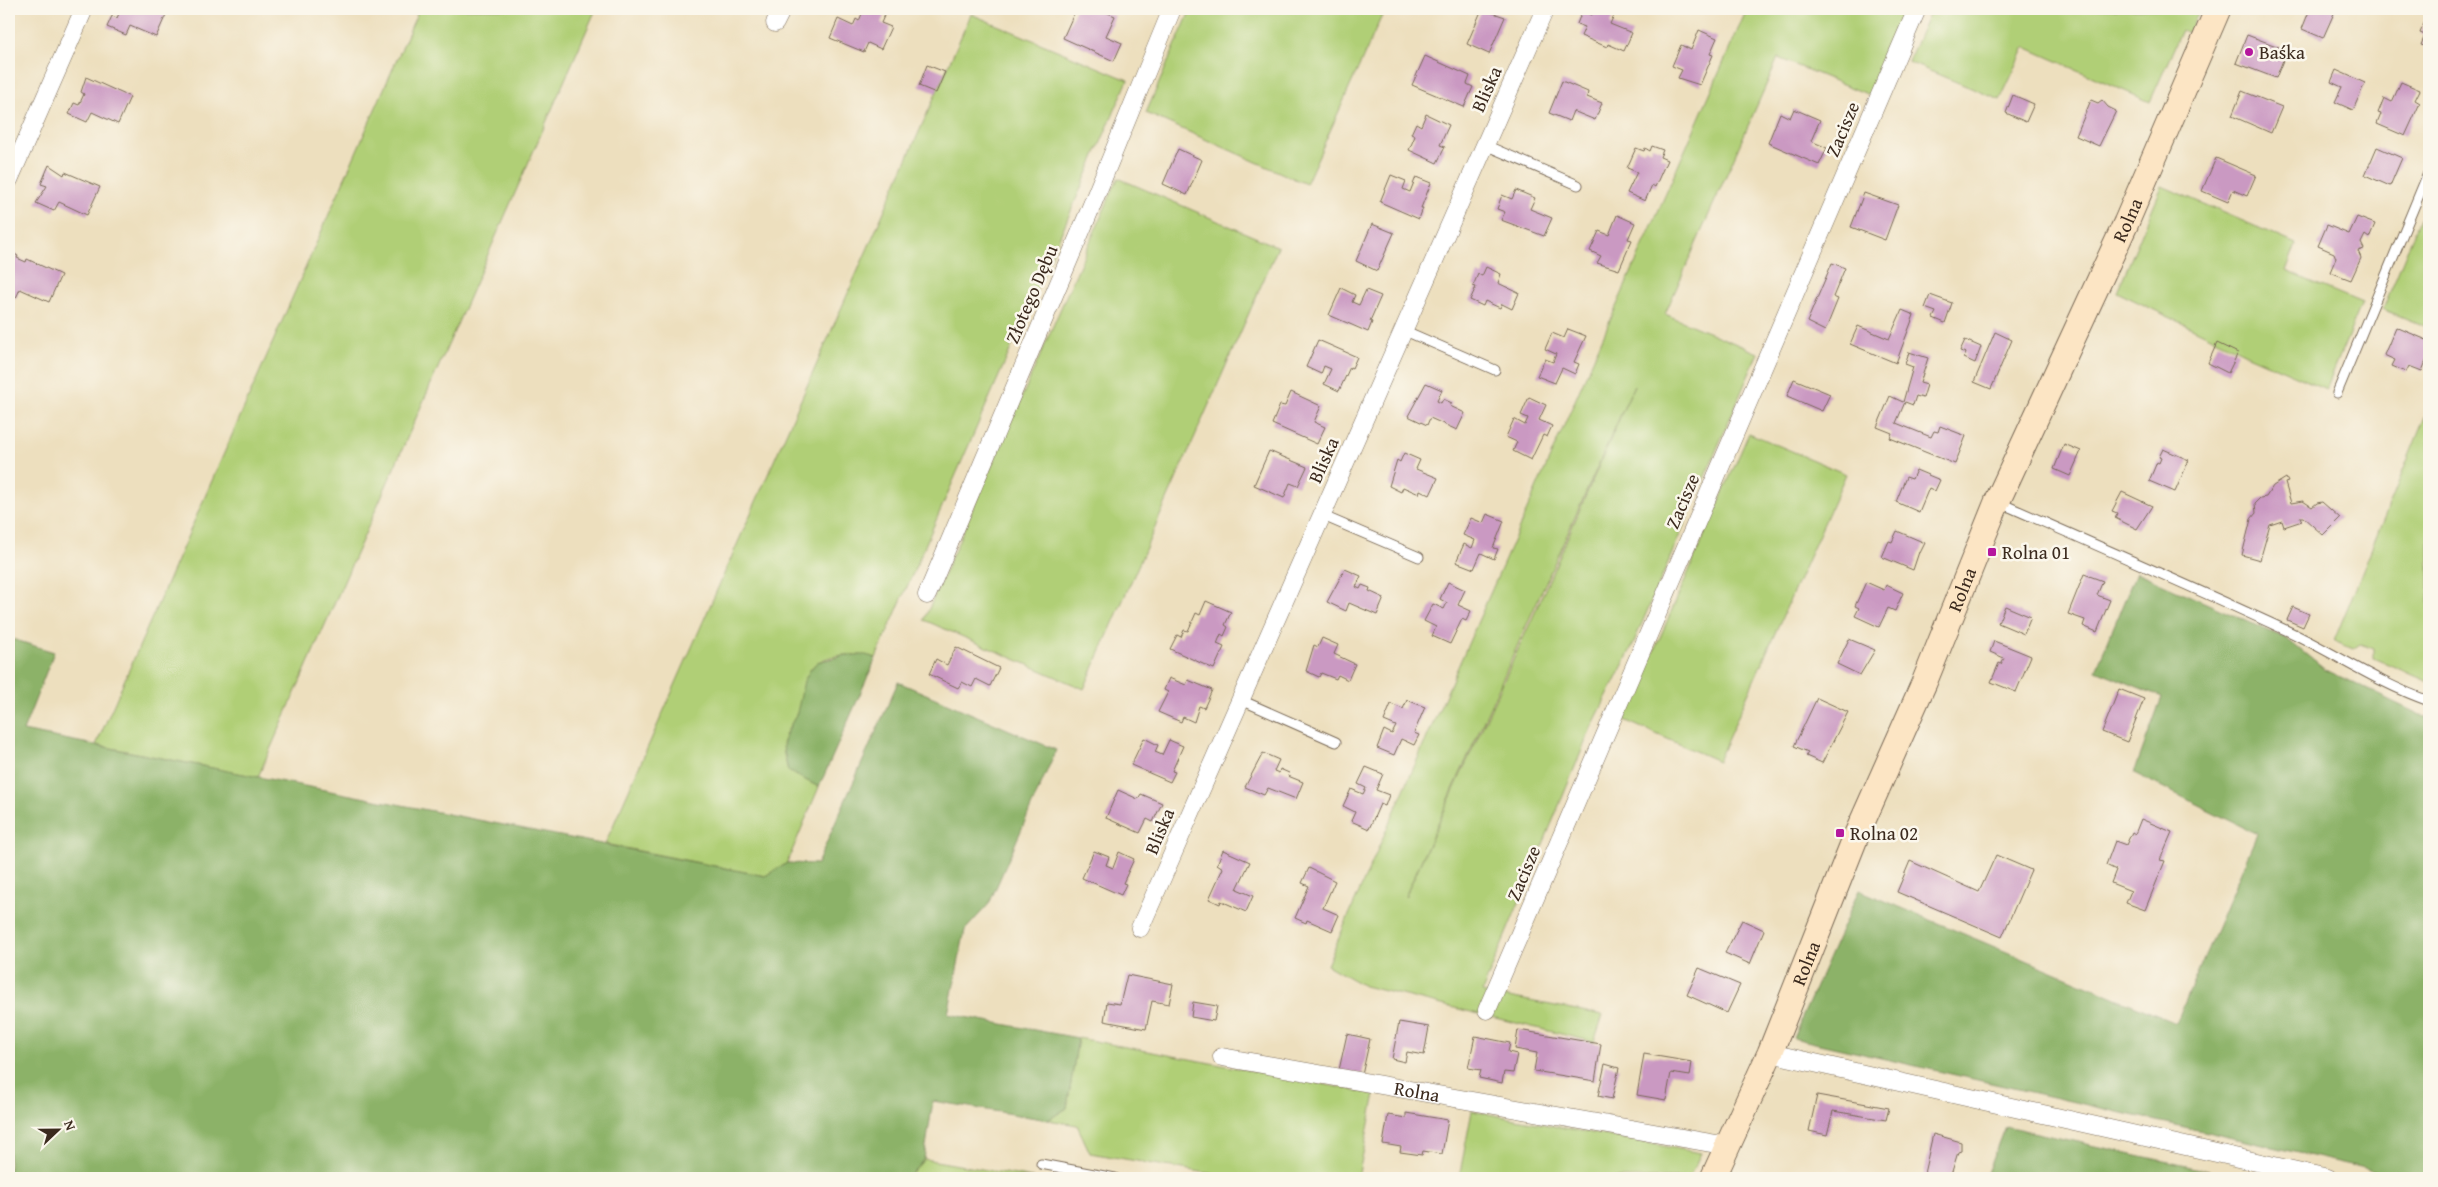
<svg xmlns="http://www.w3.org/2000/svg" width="2438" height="1187" font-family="'Gentium Book Plus',serif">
<rect width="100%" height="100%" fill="#fbf7ec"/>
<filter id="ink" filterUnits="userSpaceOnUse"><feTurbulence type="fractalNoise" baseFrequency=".02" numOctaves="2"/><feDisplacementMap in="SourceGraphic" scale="10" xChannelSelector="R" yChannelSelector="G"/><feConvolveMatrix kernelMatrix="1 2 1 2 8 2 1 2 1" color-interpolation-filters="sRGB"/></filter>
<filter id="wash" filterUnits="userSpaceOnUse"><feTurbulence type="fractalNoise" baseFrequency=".0096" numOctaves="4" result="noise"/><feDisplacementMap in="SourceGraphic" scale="20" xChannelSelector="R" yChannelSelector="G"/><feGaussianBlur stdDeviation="1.12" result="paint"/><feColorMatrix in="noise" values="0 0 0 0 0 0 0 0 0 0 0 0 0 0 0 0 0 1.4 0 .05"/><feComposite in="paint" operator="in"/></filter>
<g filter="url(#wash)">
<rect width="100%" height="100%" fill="#eddfbe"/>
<g fill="#b0cf76" stroke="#767c4a" fill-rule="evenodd">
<polygon points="419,9 596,9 258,777 96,745"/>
<polygon points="1191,9 1385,9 1306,184 1146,113"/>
<path d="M1747,9H1909L1872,96L1778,58L1665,314L1758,353L1630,651L1591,728L1482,992L1603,1015L1594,1042L1364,986L1327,965ZM1634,385L1536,610L1405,897Z"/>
<polygon points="1931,9 2200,9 2189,33 2182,30 2150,102 2025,47 2000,100 1908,62"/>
<path d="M971,14L1128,80L876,658C859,653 822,652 811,669C803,680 802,700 797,713C794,721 789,726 786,733C780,746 785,758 788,771L819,787L787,863L765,876L605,844Z"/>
<polygon points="1118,178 1278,247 1084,689 924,620"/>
<polygon points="2162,186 2296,244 2286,271 2362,303 2326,389 2250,356 2117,292"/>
<polygon points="2420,219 2429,223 2429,328 2383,309"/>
<polygon points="2429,407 2429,682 2374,658 2374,649 2360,644 2353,649 2334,641"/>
<polygon points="1749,433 1846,474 1718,761 1624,720"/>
<polygon points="1078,1038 1375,1094 1358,1178 1236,1178 1090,1153 1077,1125 1048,1120 1067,1108"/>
<polygon points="1472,1111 1701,1153 1689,1178 1459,1178"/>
<polygon points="924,1159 1033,1178 908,1178"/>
</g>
<g fill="#8cb267" stroke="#646e42">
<polygon points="2136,572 2287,639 2324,669 2429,719 2429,1169 2424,1178 2408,1178 1793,1038 1859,890 2176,1023 2257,834 2134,773 2162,697 2096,670"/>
<polygon points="9,638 54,652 23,731 765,876 787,863 817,864 898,682 1056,750 989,904 965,930 948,1014 1078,1038 1067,1108 1048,1120 933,1101 924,1159 908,1178 9,1178"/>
<polygon points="846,655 866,655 876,658 819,787 788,771 783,746 786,734 797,713 804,681 810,670 817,662"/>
<polygon points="2005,1126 2241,1178 1985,1178"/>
</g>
<g id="blocks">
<g fill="#ca99c2">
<polygon points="121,9 165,9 168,10 156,37 130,26 126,35 107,27 112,16 117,18"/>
<polygon points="864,9 887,9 881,23 891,27 881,49 868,43 864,52 830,38 838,19 853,26 856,19 859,21"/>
<polygon points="1076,9 1085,12 1087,9 1099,9 1115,16 1106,36 1122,43 1114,61 1063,38"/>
<polygon points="1482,9 1505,17 1489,54 1467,44"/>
<polygon points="1594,9 1604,9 1615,13 1610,24 1632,33 1624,51 1608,44 1607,47 1581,36 1585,27 1577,24 1582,11 1592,15"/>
<polygon points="2310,9 2330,9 2335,11 2323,38 2302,29"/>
<polygon points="2429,11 2429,48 2421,45 2425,35 2420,33"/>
<polygon points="1699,30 1717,38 1710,54 1713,55 1700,85 1678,78 1682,70 1672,66 1681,45 1691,50"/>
<polygon points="2247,35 2287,50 2276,78 2236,63"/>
<polygon points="1425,56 1470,76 1467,84 1473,87 1464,107 1412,85"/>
<polygon points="927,65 945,72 936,93 919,86"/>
<polygon points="2336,70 2365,83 2353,110 2335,102 2342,87 2331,82"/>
<polygon points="86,77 130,97 118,124 92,112 87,122 69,114 74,103 79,105 84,94 81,92"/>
<polygon points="1562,81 1588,92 1587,97 1602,103 1595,120 1573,111 1569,121 1549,113"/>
<polygon points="2401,82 2420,90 2415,100 2420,103 2405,136 2377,124 2381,114 2378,113 2384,98 2392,102"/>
<polygon points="2242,91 2282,107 2271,133 2232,116"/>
<polygon points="2013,95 2034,104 2026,122 2006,113"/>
<polygon points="2091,100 2098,103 2102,100 2108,107 2116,111 2099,146 2076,136"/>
<polygon points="1794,109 1820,120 1811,141 1827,148 1819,165 1768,143 1780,113 1790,118"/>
<polygon points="1426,114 1449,125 1440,145 1445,147 1437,163 1409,150 1415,136 1411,134 1416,123 1421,126"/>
<polygon points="1652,146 1663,150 1660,157 1667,160 1655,187 1652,185 1645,201 1627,193 1637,172 1627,168 1636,148 1644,151 1645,148 1650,151"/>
<polygon points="2377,147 2402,158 2390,186 2365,175"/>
<polygon points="1178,149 1202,160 1187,195 1163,184"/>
<polygon points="2216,158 2256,175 2247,196 2233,190 2228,202 2202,191"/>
<polygon points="49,165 64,175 65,172 100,187 87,215 59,202 54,211 36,203 47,186 41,184"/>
<polygon points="1391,175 1406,181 1403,189 1410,192 1416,177 1431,183 1421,208 1423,208 1419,219 1380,202"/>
<polygon points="1516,190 1535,198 1530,209 1552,218 1544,236 1501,220 1505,212 1497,209 1502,195 1512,199"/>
<polygon points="1864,193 1898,205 1885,240 1851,227"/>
<polygon points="1617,215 1635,223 1628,239 1632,240 1619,270 1597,263 1601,256 1590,251 1599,231 1609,235"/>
<polygon points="2357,217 2375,224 2369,238 2365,235 2361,243 2364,249 2358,251 2361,258 2351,280 2330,272 2336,258 2334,253 2318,246 2327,225 2349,234"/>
<polygon points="1372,224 1394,233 1377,271 1356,261"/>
<polygon points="11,252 18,256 17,258 26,262 27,259 61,275 49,302 20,289 16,298 9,295 9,257"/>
<polygon points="1832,263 1845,268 1833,297 1838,299 1825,331 1807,322"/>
<polygon points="1486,267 1501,274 1498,283 1519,293 1512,309 1502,304 1500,308 1485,301 1483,306 1470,300 1476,287 1473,286 1478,274 1482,276"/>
<polygon points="1341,288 1355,295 1352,302 1359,305 1366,290 1381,296 1370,321 1372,322 1368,332 1329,315"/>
<polygon points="1930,295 1952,303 1945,323 1933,318 1936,312 1925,308"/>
<polygon points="1902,310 1914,315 1896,363 1850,344 1858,326 1889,339"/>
<polygon points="2396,327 2429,341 2429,354 2422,371 2409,366 2406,372 2392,366 2395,360 2384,355"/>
<polygon points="1568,329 1586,336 1574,362 1579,364 1575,374 1562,368 1555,383 1537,376 1545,359 1553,362 1556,354 1545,349 1552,333 1564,338"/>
<polygon points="1995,332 2012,340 1991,389 1974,382"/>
<polygon points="1318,340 1357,357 1352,368 1350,367 1339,391 1324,384 1331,369 1324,366 1321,374 1306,367"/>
<polygon points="1965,340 1981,347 1975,363 1964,358 1966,353 1960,351"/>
<polygon points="2217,343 2238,353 2228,373 2208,363"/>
<polygon points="1909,352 1928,358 1920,383 1927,385 1923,398 1916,396 1913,405 1905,402 1896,423 1931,437 1934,431 1938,432 1940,426 1966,436 1955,464 1890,438 1892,433 1877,427 1890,396 1903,402 1913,367 1905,364"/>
<polygon points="1794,379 1830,394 1822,411 1787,396"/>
<polygon points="1426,383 1442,390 1437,401 1441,403 1443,399 1452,403 1450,406 1465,413 1457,430 1430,418 1427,425 1408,416"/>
<polygon points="1291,392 1321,406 1314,422 1325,427 1317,444 1272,424 1280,405 1285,406"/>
<polygon points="1529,397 1546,405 1539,420 1552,426 1547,437 1543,435 1531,460 1513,451 1517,442 1506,437 1514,419 1525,425 1528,418 1521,415"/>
<polygon points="2064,444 2081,451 2070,476 2054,469"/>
<polygon points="2163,449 2189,460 2175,492 2149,481 2157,462 2159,463 2161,458 2159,457"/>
<polygon points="1269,451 1307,467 1298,486 1290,483 1284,498 1254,485"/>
<polygon points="1404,453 1420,460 1416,469 1438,478 1430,495 1420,490 1419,494 1403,487 1401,492 1389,486 1397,460 1400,462"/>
<polygon points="1916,470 1940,480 1935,491 1929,488 1919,512 1896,502 1906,477 1912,479"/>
<polygon points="2286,478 2288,482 2285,483 2291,503 2303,501 2312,507 2317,503 2322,502 2340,518 2323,535 2303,517 2300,517 2302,521 2284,527 2282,521 2270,525 2260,560 2242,555 2251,519 2256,513 2255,503 2260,498 2266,497 2273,486"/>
<polygon points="2122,492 2152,506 2137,529 2115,518 2117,513 2112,511"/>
<polygon points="1487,514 1504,521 1493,548 1498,549 1494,559 1481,553 1474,569 1456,562 1464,544 1472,548 1475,540 1463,535 1471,518 1483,523"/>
<polygon points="1897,531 1925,543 1920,553 1919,552 1913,570 1882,557 1889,541 1892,542"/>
<polygon points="1345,569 1361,576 1356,587 1360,589 1362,585 1370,588 1369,591 1384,598 1377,615 1349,603 1346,611 1327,602"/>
<polygon points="2084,574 2103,581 2097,595 2110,600 2097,632 2083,626 2085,620 2068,614"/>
<polygon points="1448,582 1465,590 1458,605 1471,611 1466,621 1462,619 1450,644 1432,636 1436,627 1424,621 1433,604 1444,609 1447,603 1440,599"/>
<polygon points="1866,582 1884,590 1886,585 1903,593 1895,611 1888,608 1879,627 1855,616 1859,608 1855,606"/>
<polygon points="1206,601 1231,612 1225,625 1228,627 1224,636 1221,634 1217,644 1224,647 1214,669 1170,649 1177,635 1181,637 1184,630 1188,631 1196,613 1200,615"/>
<polygon points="2005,606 2031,617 2024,634 1998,623"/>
<polygon points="2293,607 2309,614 2303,627 2287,620"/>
<polygon points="1322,638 1338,645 1334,654 1355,664 1348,680 1338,675 1336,679 1321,673 1319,677 1306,671 1314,645 1318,647"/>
<polygon points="1849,639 1875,650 1860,675 1837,664"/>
<polygon points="1994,641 2031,656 2016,692 1991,682 1999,663 2001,664 2004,658 1990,652"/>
<polygon points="956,647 999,668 990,686 976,679 972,687 962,682 958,688 929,674 936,659 947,665"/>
<polygon points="1169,678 1186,685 1188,680 1212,690 1204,708 1199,706 1194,722 1183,717 1181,722 1158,712 1168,692 1164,690"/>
<polygon points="2119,689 2144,699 2127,742 2102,732"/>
<polygon points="1817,698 1848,712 1822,763 1806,756 1808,752 1794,746"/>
<polygon points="1407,700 1425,707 1414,733 1419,735 1414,745 1401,739 1394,755 1377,748 1384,730 1392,734 1396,726 1384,721 1391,704 1403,709"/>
<polygon points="1144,738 1158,745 1155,752 1162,755 1169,740 1183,746 1172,771 1175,772 1170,782 1131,765"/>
<polygon points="1263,753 1279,760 1274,771 1279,773 1280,769 1289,773 1288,776 1303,782 1296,799 1268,788 1264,795 1245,787"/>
<polygon points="1366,767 1383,774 1376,790 1389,795 1385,806 1380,804 1369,829 1351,821 1355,812 1343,806 1351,789 1363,794 1366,788 1358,784"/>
<polygon points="1118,790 1138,799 1141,794 1162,803 1153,822 1147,819 1140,833 1106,818"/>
<polygon points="2141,819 2172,832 2160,860 2165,861 2145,910 2126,903 2131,891 2111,883 2116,870 2106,865 2115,841 2126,845 2132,832 2135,834"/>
<polygon points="1223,850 1250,862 1237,889 1253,896 1246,912 1221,901 1220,904 1209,899 1223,868 1217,864"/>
<polygon points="1094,851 1109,857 1106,865 1113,868 1119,852 1134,859 1123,883 1126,884 1121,895 1082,878"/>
<polygon points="1996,855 2031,870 2002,937 1897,892 1910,861 1979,892"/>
<polygon points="1309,868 1335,881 1323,908 1339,915 1332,931 1307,920 1306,923 1295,918 1309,886 1302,883"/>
<polygon points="1742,920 1764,930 1750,964 1725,953"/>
<polygon points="1699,968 1740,985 1727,1013 1687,995"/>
<polygon points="1127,975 1173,984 1169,1004 1152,1001 1146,1029 1104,1021 1107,1002 1120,1004"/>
<polygon points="1193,1002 1217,1006 1214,1021 1191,1017"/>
<polygon points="1399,1022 1429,1027 1424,1055 1407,1052 1405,1062 1392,1059"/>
<polygon points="1518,1030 1601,1044 1595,1081 1534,1071 1537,1053 1515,1049"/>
<polygon points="1347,1034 1370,1039 1362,1075 1339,1070"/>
<polygon points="1475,1036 1510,1043 1508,1052 1517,1054 1513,1073 1504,1072 1502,1083 1479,1078 1481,1070 1468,1068"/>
<polygon points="1644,1054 1692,1062 1690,1076 1671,1073 1666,1100 1637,1095"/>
<polygon points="1605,1064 1619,1068 1612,1099 1598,1096"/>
<polygon points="1817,1095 1889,1108 1886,1120 1833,1111 1827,1135 1809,1131"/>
<polygon points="1406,1113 1448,1120 1442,1154 1423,1151 1422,1155 1400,1152 1401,1147 1383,1144 1388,1115 1406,1118"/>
<polygon points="1933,1134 1961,1142 1961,1151 1958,1152 1950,1178 1923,1178"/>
</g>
</g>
</g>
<g filter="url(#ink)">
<use href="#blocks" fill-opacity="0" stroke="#796956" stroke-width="1"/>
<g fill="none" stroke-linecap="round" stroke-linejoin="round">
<defs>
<g id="lane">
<polyline points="1485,145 1578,185"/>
<polyline points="1403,330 1495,370"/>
<polyline points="2337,393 2429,171"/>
<path d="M1998,502C2096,545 2193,587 2290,632C2336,654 2380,684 2429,701"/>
<polyline points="1321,515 1419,557"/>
<polyline points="1241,700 1336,742"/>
<polyline points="1041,1164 1115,1178"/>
</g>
<g id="street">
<polyline points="775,23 782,9"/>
<polyline points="9,180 84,9"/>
<polyline points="927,595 1089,212 1172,9"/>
<polyline points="1140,928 1545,9"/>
<polyline points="1487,1010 1917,9"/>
<polyline points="1770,1053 2328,1178"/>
<path id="s1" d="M1222,1057L1728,1146"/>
</g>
<g id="secondary">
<path id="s2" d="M1713,1178L1770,1053L1856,836L1924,683L1997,502L2126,223L2218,9"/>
</g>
</defs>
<use href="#lane" stroke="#796956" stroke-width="11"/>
<use href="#street" stroke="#796956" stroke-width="19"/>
<use href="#secondary" stroke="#796956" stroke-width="27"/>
<use href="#lane" stroke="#fff" stroke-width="9"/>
<use href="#street" stroke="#fff" stroke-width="18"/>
<use href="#secondary" stroke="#fce5c4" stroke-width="25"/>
</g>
</g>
<g fill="#b5179e" stroke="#fbf7ec" stroke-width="2">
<circle cx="2249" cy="52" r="5"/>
<rect x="1987" y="547" width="10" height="10" rx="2.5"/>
<rect x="1835" y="828" width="10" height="10" rx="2.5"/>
</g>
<g text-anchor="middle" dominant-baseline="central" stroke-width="5" stroke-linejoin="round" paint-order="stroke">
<g font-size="19" fill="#3b2a1e" stroke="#fbf7ec" text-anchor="start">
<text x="2259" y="52">Baśka</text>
<text x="2002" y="552">Rolna 01</text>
<text x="1850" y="833">Rolna 02</text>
</g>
<g font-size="19" fill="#3b2a1e" stroke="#fbf7ec">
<text transform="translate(1486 89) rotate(-66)">Bliska</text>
<text transform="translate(1842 129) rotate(-67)">Zacisze</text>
<text stroke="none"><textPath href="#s2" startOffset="1044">Rolna</textPath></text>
<text transform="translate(1031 294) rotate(-67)">Złotego Dębu</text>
<text transform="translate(1323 460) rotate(-66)">Bliska</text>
<text transform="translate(1682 501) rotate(-67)">Zacisze</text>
<text stroke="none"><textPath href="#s2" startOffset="639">Rolna</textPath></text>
<text transform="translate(1159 831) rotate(-67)">Bliska</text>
<text transform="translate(1523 873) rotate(-67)">Zacisze</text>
<text stroke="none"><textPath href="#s2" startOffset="234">Rolna</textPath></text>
<text stroke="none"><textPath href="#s1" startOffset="198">Rolna</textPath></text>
</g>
</g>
<rect width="2438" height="1187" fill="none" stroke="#fbf7ec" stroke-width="30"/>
<g transform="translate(58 1130) rotate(68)" stroke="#fbf7ec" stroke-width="4" paint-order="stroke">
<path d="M0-4L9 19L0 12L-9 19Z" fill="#3b2a1e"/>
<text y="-8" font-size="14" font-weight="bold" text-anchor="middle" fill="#3b2a1e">N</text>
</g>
</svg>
